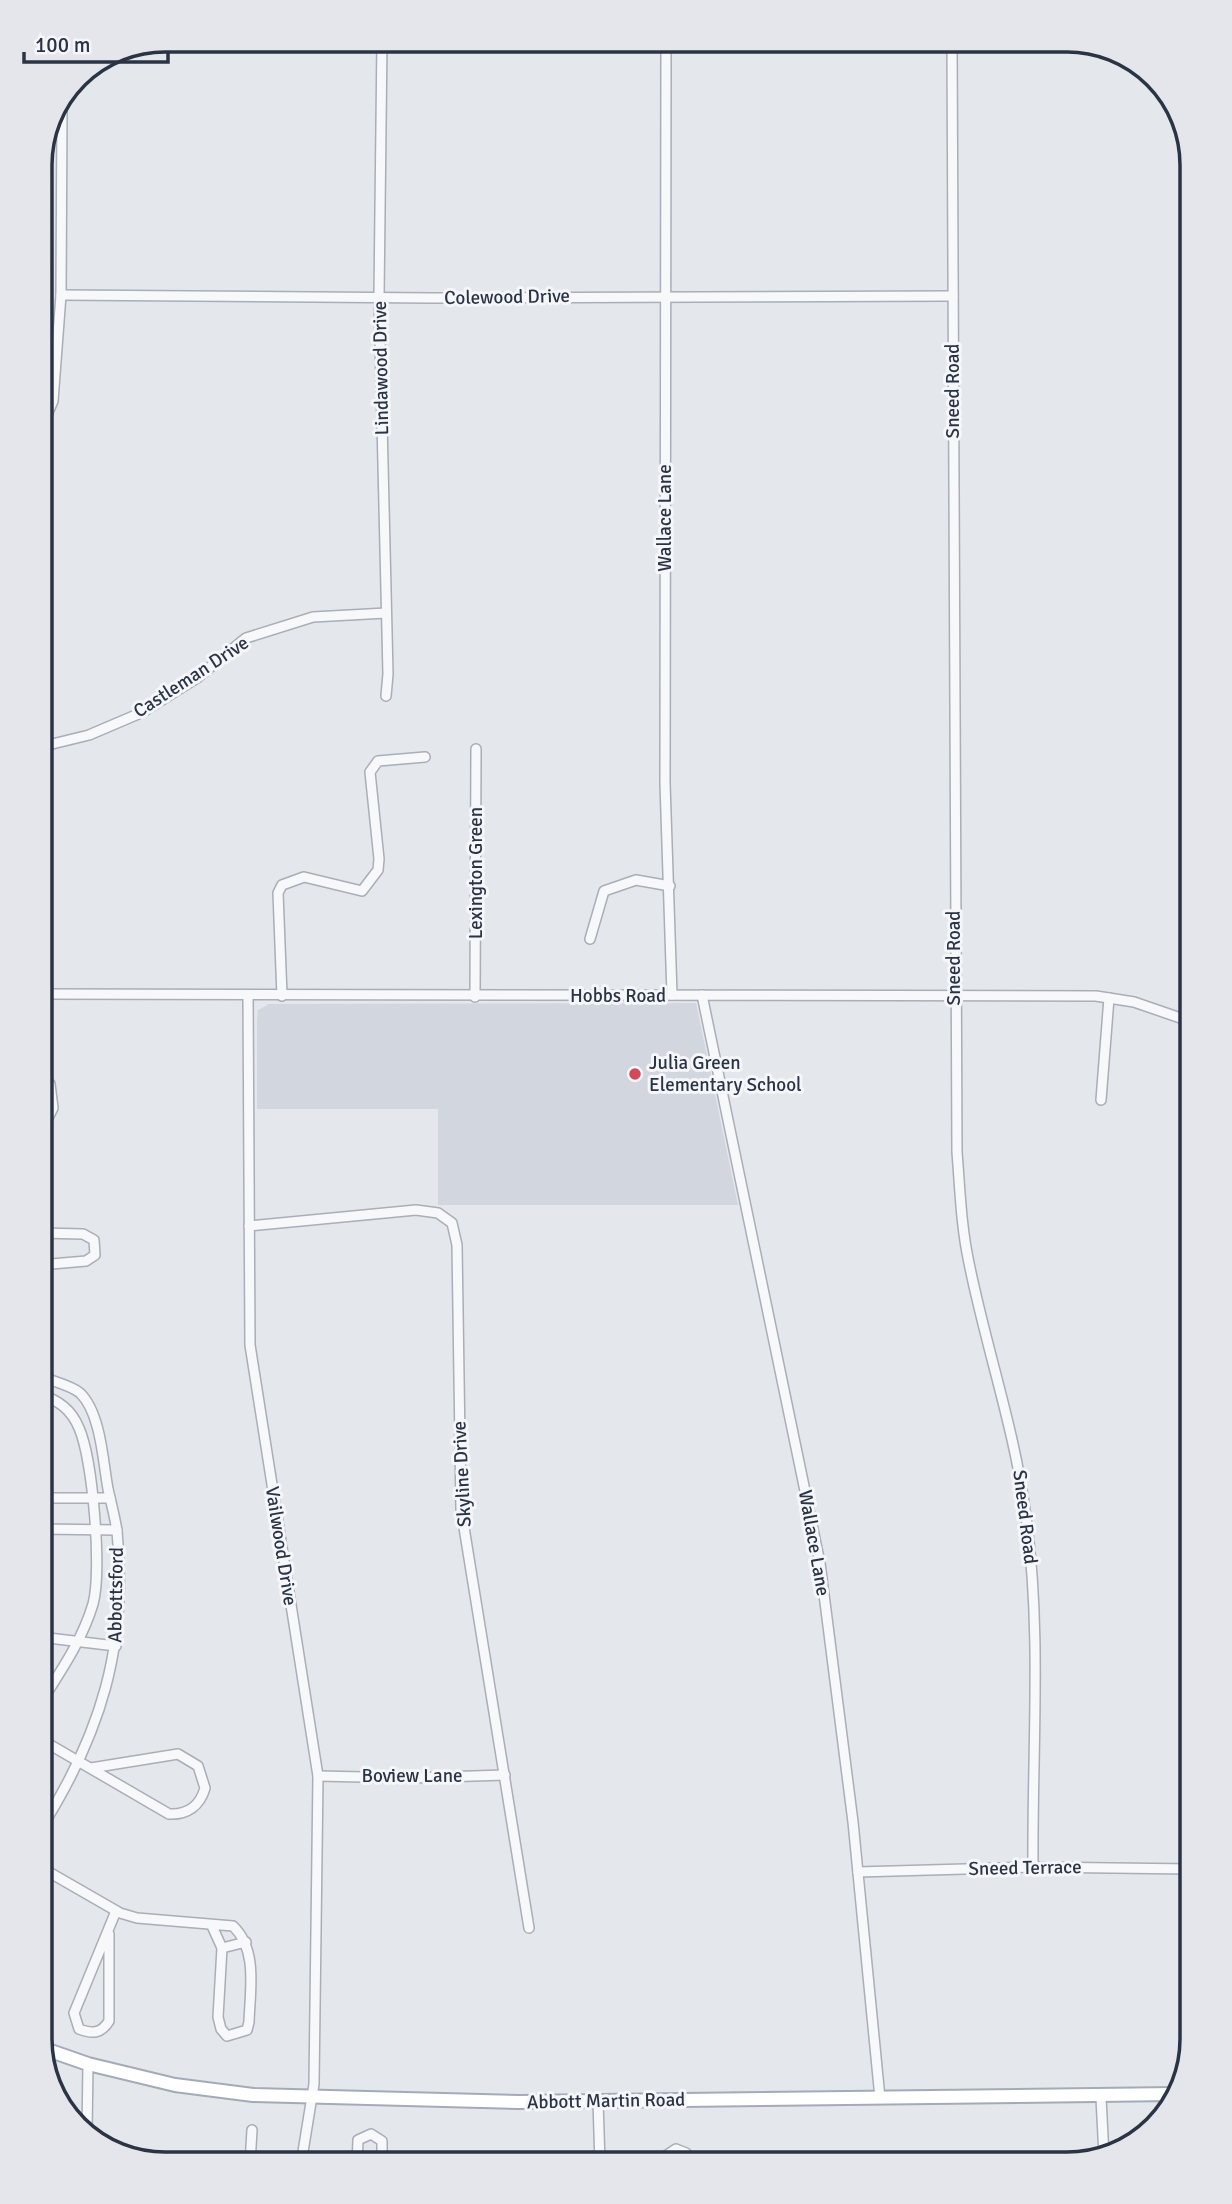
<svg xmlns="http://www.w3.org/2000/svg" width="1232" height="2204" font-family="Signika,sans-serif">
<rect width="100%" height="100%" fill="#e4e7ec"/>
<polygon fill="#d2d6de" points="696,1003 738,1205 438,1205 438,1109 257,1109 257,1020 258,1010 269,1004"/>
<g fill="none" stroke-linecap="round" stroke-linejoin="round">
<defs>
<g id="minor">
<polyline points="382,40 379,296 388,674 386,696"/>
<polyline points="666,40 665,783 672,995"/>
<path d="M952,41L957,1152C960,1189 961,1226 969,1263C986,1348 1015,1430 1026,1517C1042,1632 1032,1751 1033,1867"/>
<polyline points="61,295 431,298 953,296"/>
<polyline points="40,431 53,401 61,295 62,111"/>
<polyline points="40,747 89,735 143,712 197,678 246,638 313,617 386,613"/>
<polyline points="590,939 604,891 636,880 670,886"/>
<polyline points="40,994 1096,996 1134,1002 1192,1022"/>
<polyline points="702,995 820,1563 853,1822 880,2098"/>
<polyline points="248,996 250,1345 318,1776 314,2084 301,2164"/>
<polyline points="282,996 278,893 282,885 304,877 362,891 378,870 379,859 370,772 378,761 425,757"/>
<polyline points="475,997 476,749"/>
<polyline points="1101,1100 1109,998"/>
<polyline points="40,1122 48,1118 53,1108 50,1084 40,1078"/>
<polyline points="249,1226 416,1210 438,1213 452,1223 457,1245 461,1509 529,1928"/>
<polyline points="40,1265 86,1261 95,1255 94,1240 83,1234 40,1233"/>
<polyline points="40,1498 110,1498"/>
<polyline points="40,1529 117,1530"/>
<polyline points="40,1637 116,1646"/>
<path d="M40,1704C60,1672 82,1641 93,1604C102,1571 93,1460 79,1428C71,1409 59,1401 40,1394"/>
<path d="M40,1739L169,1814C187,1815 200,1806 205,1788L198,1766L178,1754L91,1768"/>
<polyline points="318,1776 409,1778 505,1775"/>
<path d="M40,1830C101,1734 128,1646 117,1531C115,1517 111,1503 108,1489C103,1462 101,1413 80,1393C71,1385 51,1381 40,1376"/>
<path d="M40,1867L120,1913L137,1918L233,1926C258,1950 250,1990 249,2022L247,2030L227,2036L221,2029L218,2017L222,1948L212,1926"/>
<polyline points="858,1872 1033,1867 1192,1869"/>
<path d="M109,1934V2021C101,2034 92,2034 79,2029L74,2013L116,1911"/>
<polyline points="222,1948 246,1942"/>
<polyline points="1101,2098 1104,2156"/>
<polyline points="598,2101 600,2164"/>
<polyline points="87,2132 88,2064"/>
<polyline points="600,2162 665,2160"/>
<polyline points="250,2164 252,2130"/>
<polyline points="357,2164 358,2140 371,2134 382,2141 382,2164"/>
<polyline points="483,2164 486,2161 525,2161"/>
<polyline points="666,2164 667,2155 676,2149 686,2153 689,2164"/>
<polyline points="741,2164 777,2164"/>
</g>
<polyline id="major" points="42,2048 88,2064 175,2085 253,2095 519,2102 1175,2094"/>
</defs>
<use href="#minor" stroke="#a9aeb7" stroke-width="12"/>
<use href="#major" stroke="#a3abb8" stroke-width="16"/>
<use href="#minor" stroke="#f7f8fa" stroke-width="9"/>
<use href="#major" stroke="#fff" stroke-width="12"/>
</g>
<circle fill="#d1495b" stroke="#f4f6f9" stroke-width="2.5" cx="635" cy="1074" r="7"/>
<g text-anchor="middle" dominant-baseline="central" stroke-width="6" stroke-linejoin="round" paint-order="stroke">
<g font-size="19" fill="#2b3445" stroke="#f4f6f9">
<text transform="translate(507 297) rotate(-1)">Colewood Drive</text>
<text transform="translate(381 368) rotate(-91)">Lindawood Drive</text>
<text transform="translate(953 391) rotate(-90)">Sneed Road</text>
<text transform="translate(665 518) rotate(-90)">Wallace Lane</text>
<text transform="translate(191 677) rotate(-33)">Castleman Drive</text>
<text transform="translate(476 873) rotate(-90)">Lexington Green</text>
<text transform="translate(954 958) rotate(-90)">Sneed Road</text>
<text x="618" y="996">Hobbs Road</text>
<text transform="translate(462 1474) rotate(-93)">Skyline Drive</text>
<text transform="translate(1025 1517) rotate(83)">Sneed Road</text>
<text transform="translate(814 1543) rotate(80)">Wallace Lane</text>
<text transform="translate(281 1546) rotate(81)">Vailwood Drive</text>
<text transform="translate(116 1595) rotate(-89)">Abbottsford</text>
<text x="412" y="1776">Boview Lane</text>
<text transform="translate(1025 1868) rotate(-1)">Sneed Terrace</text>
<text transform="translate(606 2101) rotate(-1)">Abbott Martin Road</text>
</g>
<g font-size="19" fill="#2b3445" stroke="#f4f6f9" text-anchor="start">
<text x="649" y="1063">Julia Green<tspan x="649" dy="22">Elementary School</tspan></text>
</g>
</g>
<path d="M0 0H1232V2204H0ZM165 52H1067A113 113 0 0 1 1180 165V2039A113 113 0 0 1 1067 2152H165A113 113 0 0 1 52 2039V165A113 113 0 0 1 165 52Z" fill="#e4e6eb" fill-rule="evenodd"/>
<path fill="none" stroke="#2b3445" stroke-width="3.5" d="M165 52H1067A113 113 0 0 1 1180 165V2039A113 113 0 0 1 1067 2152H165A113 113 0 0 1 52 2039V165A113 113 0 0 1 165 52Z"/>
<path d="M24 52v10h144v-10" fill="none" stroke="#2b3445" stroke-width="3.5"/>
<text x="35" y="52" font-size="21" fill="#2b3445" stroke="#f4f6f9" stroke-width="5" paint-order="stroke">100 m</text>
</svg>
